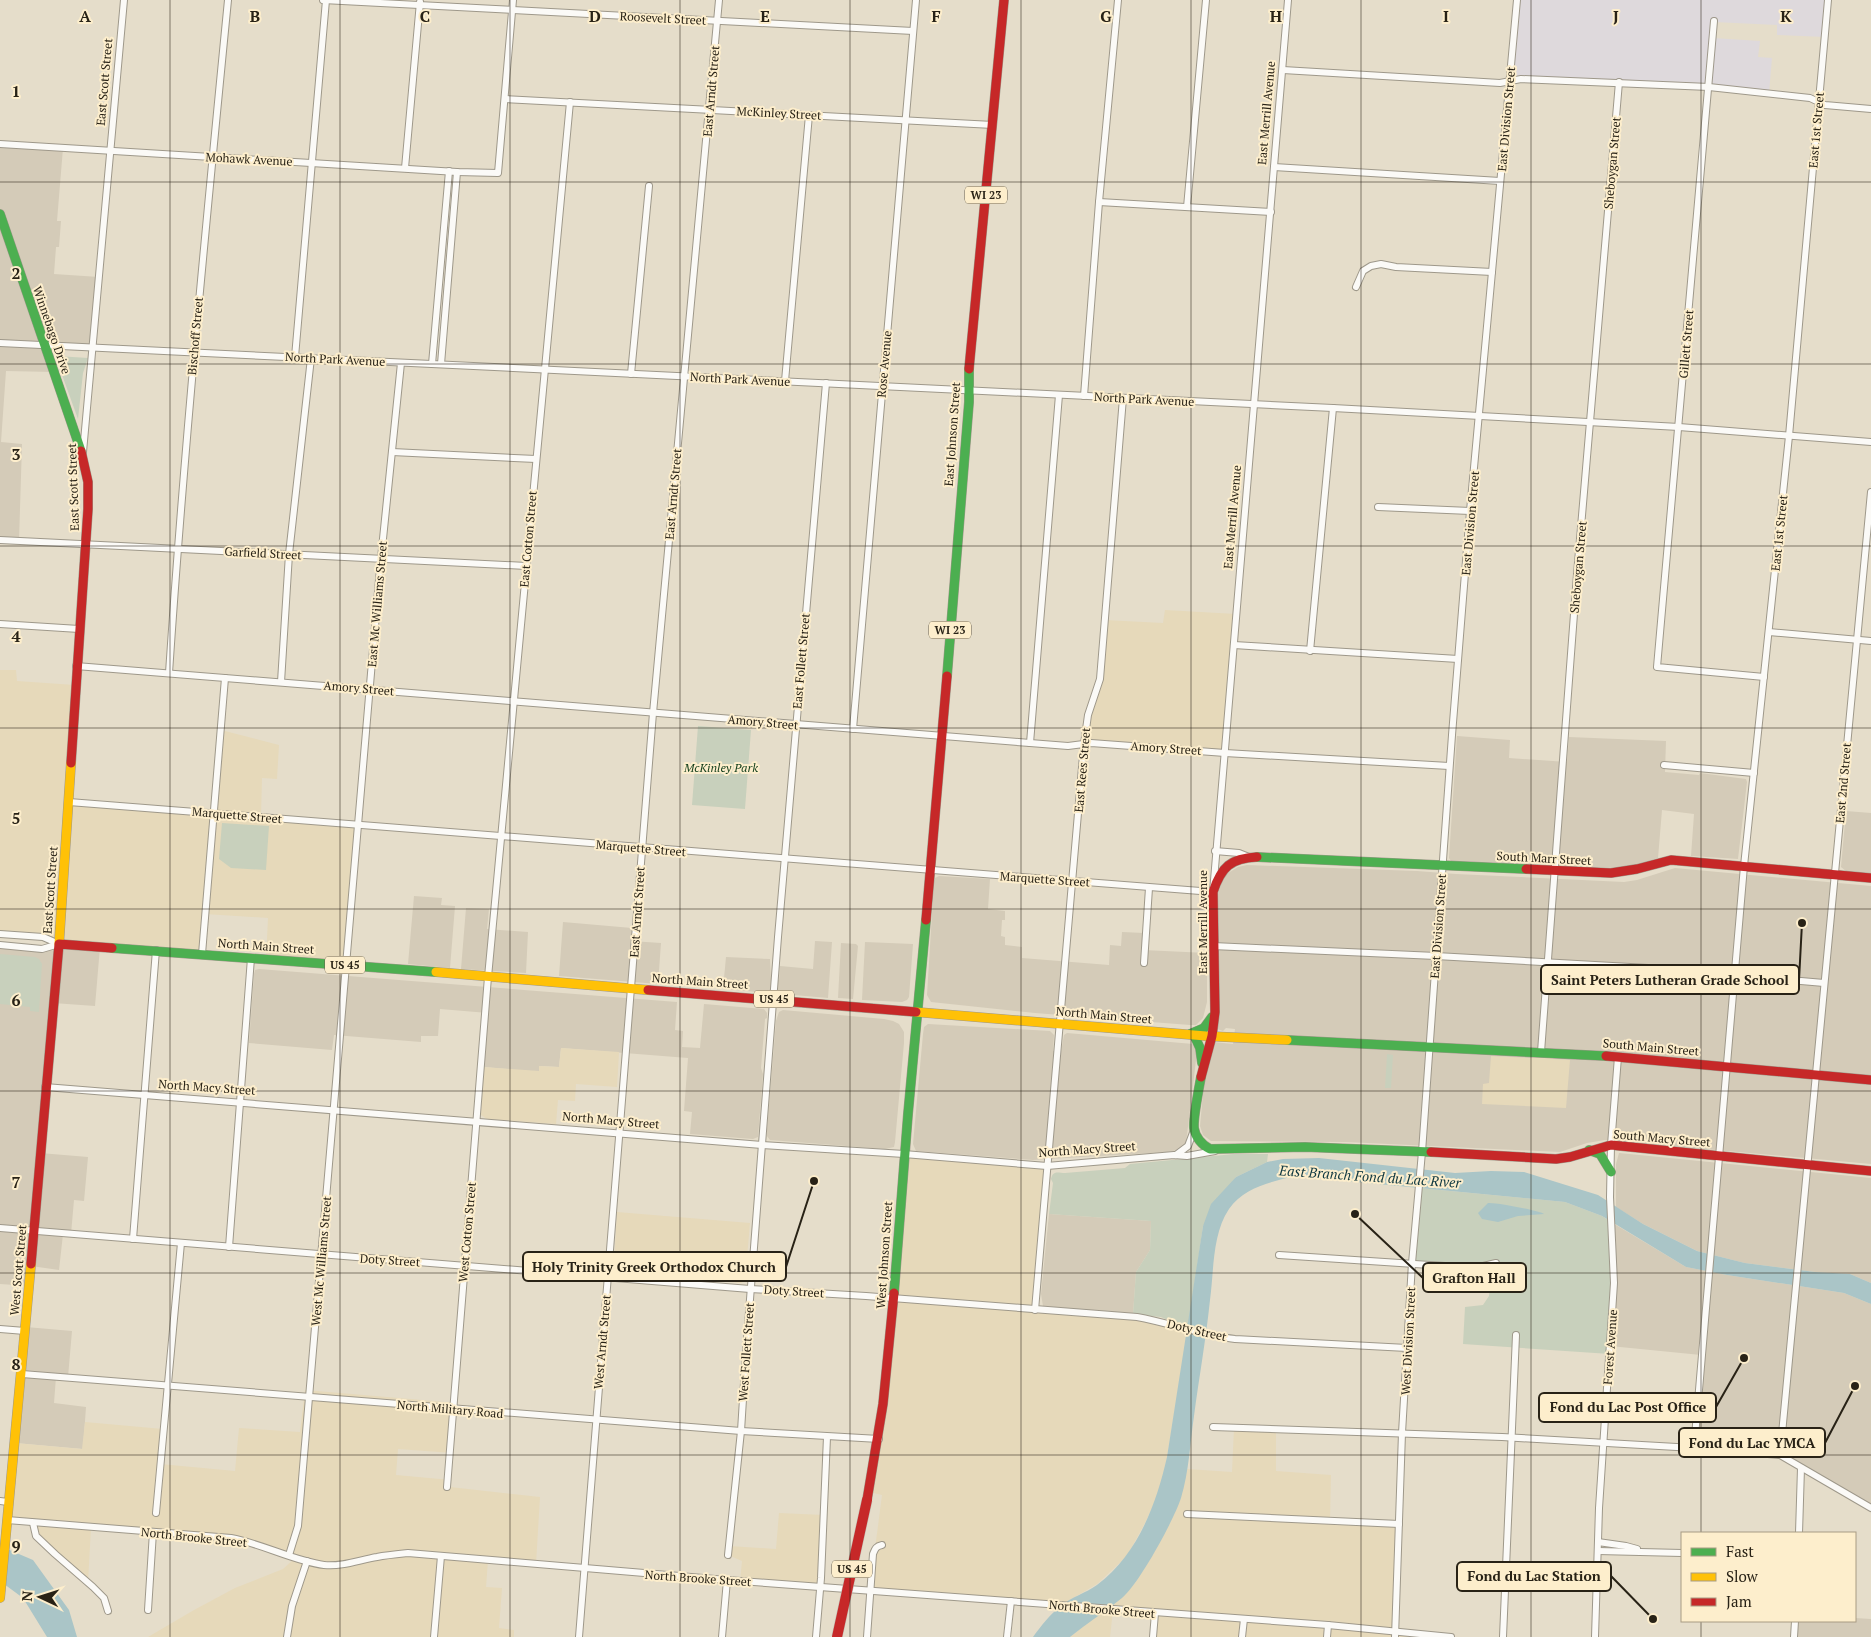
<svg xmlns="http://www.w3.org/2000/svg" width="1871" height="1637" font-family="'PT Serif',serif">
<rect width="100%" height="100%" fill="#e5ddca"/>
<g fill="#d4cbb8">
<polygon points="0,144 63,148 57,221 61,221 59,247 56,247 54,274 99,277 93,348 44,345 54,372 6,371 1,442 22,444 19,541 0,540"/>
<polygon points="1457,736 1510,740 1509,758 1567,762 1569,737 1666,741 1665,772 1699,775 1700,773 1746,779 1747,782 1738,859 1691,856 1694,814 1662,810 1658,858 1630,867 1618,868 1451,861 1449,858"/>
<polygon points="1846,811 1871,813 1871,873 1846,871 1841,867"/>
<polygon points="1247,865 1417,871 1456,874 1624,882 1637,880 1675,868 1871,886 1871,1164 1605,1140 1587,1143 1560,1152 1346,1142 1211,1141 1203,1135 1200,1126 1204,1082 1213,1042 1233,1044 1235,1029 1226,1028 1223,1031 1217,1029 1218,893 1223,879 1228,873 1238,867"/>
<polygon points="939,876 990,879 988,909 1005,911 1005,920 1002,920 1001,936 1005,937 1005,945 1022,947 1022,958 1109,965 1110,945 1121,946 1122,932 1144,933 1143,950 1207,953 1207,1002 1203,1018 1196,1025 1190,1025 1035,1013 931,1002 927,995 934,881 935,878"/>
<polygon points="414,896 442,898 441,905 455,906 450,968 408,964"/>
<polygon points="466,908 489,909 487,929 528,932 526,973 461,969"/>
<polygon points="563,922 632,928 631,941 661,943 658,984 559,976"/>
<polygon points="815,941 832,942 828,998 723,989 726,957 770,959 771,980 779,980 780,966 813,969"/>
<polygon points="865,942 913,944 909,997 907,1000 902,1002 862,1000"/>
<polygon points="841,943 856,944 858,946 853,999 838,998"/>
<polygon points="59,944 100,947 95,1006 53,1003 40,1153 88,1157 84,1201 74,1200 71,1234 63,1234 59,1270 31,1266 29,1286 0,1284 0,945 58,951"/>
<polygon points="259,969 677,1002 675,1030 683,1031 682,1047 700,1048 704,1004 764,1009 767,1013 767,1018 765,1019 761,1068 763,1074 758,1137 753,1139 690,1134 692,1112 684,1111 688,1058 561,1048 559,1067 540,1066 539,1072 484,1067 488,1013 440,1009 438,1036 421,1036 421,1042 334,1035 332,1050 249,1043 254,974 255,970"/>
<polygon points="783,1010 884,1019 893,1021 899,1024 904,1032 904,1043 895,1142 894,1147 885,1149 770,1140 767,1136 767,1130 776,1021 779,1012"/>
<polygon points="928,1024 1050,1031 1054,1035 1053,1051 1061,1052 1064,1035 1067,1033 1193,1044 1196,1047 1197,1052 1186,1143 1179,1150 1167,1152 1033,1160 916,1151 913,1144 923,1034 924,1027"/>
<polygon points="1619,1153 1871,1178 1871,1283 1850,1274 1815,1272 1745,1263 1697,1251 1643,1224 1616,1207 1616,1164"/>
<polygon points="1049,1214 1151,1221 1150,1250 1136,1272 1133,1314 1043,1306 1041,1294"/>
<polygon points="1611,1222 1686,1267 1727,1275 1844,1293 1871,1304 1871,1508 1780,1455 1694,1448 1701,1355 1610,1346"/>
<polygon points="26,1327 72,1331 68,1377 56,1377 54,1403 86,1407 83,1449 15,1443"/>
<polygon points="1855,1618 1871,1619 1871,1637 1794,1637 1795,1621 1855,1621"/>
</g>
<g fill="#e6d9ba">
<polygon points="1165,610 1236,614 1225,753 1084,744 1100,679 1105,620 1163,623"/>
<polygon points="0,670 16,670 17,681 75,685 69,802 213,813 221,730 279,745 277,779 262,778 261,817 358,825 346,965 266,959 268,918 205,914 202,954 59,944 59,938 0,934"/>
<polygon points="561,1048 619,1052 617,1087 576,1084 575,1101 558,1100 556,1124 487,1119 481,1115 484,1067 539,1071 539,1066 559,1067"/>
<polygon points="1491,1056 1530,1058 1533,1057 1552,1057 1554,1059 1570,1060 1566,1108 1482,1104 1483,1084 1489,1083"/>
<polygon points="904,1154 1047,1166 1035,1310 1137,1317 1188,1329 1167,1457 1159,1493 1145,1523 1127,1556 1097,1584 1061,1605 871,1591 875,1549 882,1495 869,1492 879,1439"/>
<polygon points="617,1212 750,1223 745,1281 741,1283 622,1273 617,1271 614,1264"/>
<polygon points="305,1390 457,1403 453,1453 398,1449 396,1475 451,1480 450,1487 540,1497 536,1564 488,1560 486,1587 502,1588 499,1628 514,1630 514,1637 148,1637 194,1610 235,1588 283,1569 295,1558 243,1540 91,1528 88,1582 36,1536 33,1523 7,1520 15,1443 82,1449 85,1422 163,1429 160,1464 235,1471 239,1428 300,1432"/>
<polygon points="1234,1428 1276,1429 1276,1471 1331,1475 1330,1521 1399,1524 1395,1632 1451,1637 1153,1637 1155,1614 1113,1610 1110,1637 1070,1637 1135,1583 1164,1533 1180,1500 1187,1469 1232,1472"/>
<polygon points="779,1513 824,1515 820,1586 740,1581 742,1561 728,1555 729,1546 776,1549"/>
</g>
<polygon fill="#ded9dc" points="1517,0 1828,0 1825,37 1777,35 1777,25 1714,22 1713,38 1760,41 1758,57 1772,58 1769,93 1709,87 1509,82"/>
<g fill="#c8d0bc">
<polygon points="57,356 88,358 83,373 78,419 57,361"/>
<polygon points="698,726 751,730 745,809 692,805"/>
<polygon points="222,823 269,826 266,870 231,868 219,859"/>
<polygon points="0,954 35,957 39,959 42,964 39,1012 30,1011 30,1007 0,1004"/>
<polygon points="1387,1054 1393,1055 1391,1088 1385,1088"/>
<path d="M1234,1154H1268L1267,1162L1236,1177L1203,1226L1188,1329L1161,1317L1133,1314L1136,1272L1150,1250L1151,1221L1049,1214L1053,1183L1051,1179C1053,1170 1058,1173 1065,1173L1125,1168L1130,1164Z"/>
<polygon points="1419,1188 1565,1202 1602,1216 1611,1222 1614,1272 1610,1354 1463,1344 1465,1307 1483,1305 1489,1296 1491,1272 1486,1265 1412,1263"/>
</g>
<g fill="#aac5c7">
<path d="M1319,1158L1455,1173L1491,1171L1524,1172L1598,1195L1643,1224L1697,1251L1745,1263L1815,1272L1850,1274L1871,1283V1304L1844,1293L1727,1275L1686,1267L1602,1216L1565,1202L1295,1176C1271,1182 1244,1187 1229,1209C1212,1234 1214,1271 1210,1300C1206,1339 1199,1378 1194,1416C1190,1443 1189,1472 1181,1498C1174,1520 1139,1584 1122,1598C1105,1612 1087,1623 1070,1637H1033C1041,1626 1050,1614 1061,1606C1071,1597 1086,1593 1097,1585C1138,1554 1156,1505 1167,1457L1203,1226L1211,1204L1236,1177L1267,1162L1283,1159Z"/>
<path d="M1488,1203C1495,1202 1541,1211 1544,1214L1518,1216L1498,1222L1482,1219L1478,1213Z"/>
<polygon points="0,1546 33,1560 69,1610 77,1637 47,1637 23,1598 0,1581"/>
</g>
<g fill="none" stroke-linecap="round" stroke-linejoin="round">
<defs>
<g id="street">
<polyline points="323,0 913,31"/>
<polyline points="1714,21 1657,667 1764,677"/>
<polyline points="1283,70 1500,83 1521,79 1709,87 1810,98 1825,105 1871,109"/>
<polyline points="505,99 993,125"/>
<polyline points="0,144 457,172 498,173 513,0"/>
<polyline points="1274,167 1500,181"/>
<polyline points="405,168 420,2"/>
<polyline points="1099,202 1271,212"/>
<polyline points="1187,207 1206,0"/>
<polyline points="1356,287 1363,271 1371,266 1381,264 1396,267 1492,272"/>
<polyline points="0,343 1333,408 1679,427 1871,442"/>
<polyline points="295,357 326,0"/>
<polyline points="432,364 449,171"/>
<polyline points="441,364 457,172"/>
<polyline points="631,374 649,186"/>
<polyline points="785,381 809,115"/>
<polyline points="1084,396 1099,202 1118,0"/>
<polyline points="83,452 124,0"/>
<polyline points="392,452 536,459"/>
<polyline points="1378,507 1470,511"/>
<polyline points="0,540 526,566"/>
<polyline points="0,624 79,629"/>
<polyline points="1769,632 1871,641"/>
<polyline points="1234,645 1458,659"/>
<polyline points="1310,651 1333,408"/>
<polyline points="76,666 1030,743 1068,746 1091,743 1225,753 1449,766"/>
<path d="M169,673C184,448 206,224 228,0"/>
<polyline points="281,682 289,554 311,358"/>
<polyline points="853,729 916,0"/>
<polyline points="1030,743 1059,395"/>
<polyline points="1664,765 1754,773"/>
<polyline points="69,802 1213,892 1288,0"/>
<polyline points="1215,851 1239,853 1249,857"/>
<polyline points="0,934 43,937 59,944"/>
<polyline points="0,945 42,949 59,944"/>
<polyline points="1213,946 1436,956 1648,968 1824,983"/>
<polyline points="202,954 225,678"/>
<polyline points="1144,963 1149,888"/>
<polyline points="1541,1052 1577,574 1619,82"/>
<polyline points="45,1087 762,1145 904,1154 1047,1166 1174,1155 1187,1156 1215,1151"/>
<polyline points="1176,1155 1188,1146 1194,1130"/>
<path d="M0,1228L750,1289L866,1296L1137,1317C1170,1323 1201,1335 1235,1339L1407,1348"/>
<polyline points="133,1239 156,950"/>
<polyline points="229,1247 251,958"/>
<polyline points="1279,1255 1475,1268 1496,1263"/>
<polyline points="1035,1310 1084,744 1088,715 1100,679 1123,398"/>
<polyline points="0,1329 25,1331"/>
<polyline points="22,1374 741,1431 879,1439"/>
<polyline points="1213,1427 1502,1437 1694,1448 1780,1455 1871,1508"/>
<polyline points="1694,1448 1744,866 1789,436 1828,0"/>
<polyline points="1780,1455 1871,492"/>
<polyline points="447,1487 488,977 570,102"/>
<polyline points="0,1501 8,1502"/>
<polyline points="156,1513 181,1243"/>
<polyline points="1187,1514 1399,1524"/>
<path d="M7,1520L231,1538C263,1544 294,1561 324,1565C342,1567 359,1560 377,1557C387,1555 398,1554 408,1553L727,1580L1328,1625L1451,1637"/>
<polyline points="33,1523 36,1536 55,1554 93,1587 104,1598 108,1611"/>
<polyline points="1799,1533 1801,1468"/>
<polyline points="1598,1542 1626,1546 1637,1549"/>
<polyline points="1598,1551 1682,1553"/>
<polyline points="289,1555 298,1526 380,568 401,363"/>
<polyline points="728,1555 741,1431 746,1351 778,937 826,383"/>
<polyline points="148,1610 153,1532"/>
<polyline points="287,1637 292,1606 307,1561"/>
<polyline points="434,1637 441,1556"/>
<polyline points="579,1637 653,713 719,0"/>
<polyline points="722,1637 727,1580"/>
<polyline points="816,1637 821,1578 827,1437"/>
<path d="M867,1637L873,1554C875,1549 876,1546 882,1545"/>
<polyline points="1007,1637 1011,1601"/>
<polyline points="1153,1637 1155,1613"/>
<polyline points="1242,1637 1244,1619"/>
<polyline points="1327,1637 1328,1625"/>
<polyline points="1395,1637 1402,1433 1412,1263 1422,1152 1452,735 1470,511 1517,0"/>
<polyline points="1503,1637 1516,1335"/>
<polyline points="1595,1637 1599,1508 1614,1283 1610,1197 1611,1145 1618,1057"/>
<polyline points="1794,1637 1795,1621"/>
</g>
<g id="fast">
<polyline points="0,214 81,451"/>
<polyline points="947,676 969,402 969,369"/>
<polyline points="1257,857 1526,869"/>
<polyline points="112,948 436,972"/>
<polyline points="1190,1034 1204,1028 1212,1017"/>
<polyline points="1194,1035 1200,1048 1202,1063"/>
<polyline points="1287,1040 1606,1056"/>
<path d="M1201,1077C1199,1088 1193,1118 1194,1128C1195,1137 1202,1145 1210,1149L1305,1147L1431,1152"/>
<polyline points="1589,1150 1600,1154 1611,1172"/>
<polyline points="894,1293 908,1114 926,920"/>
</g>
<g id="slow">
<polyline points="59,944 71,763"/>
<polyline points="436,972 648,990"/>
<polyline points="916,1012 1206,1036 1287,1040"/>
<polyline points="0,1598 31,1264"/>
</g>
<g id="jam">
<polyline points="969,369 1004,0"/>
<polyline points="71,763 88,509 88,482 81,451"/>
<polyline points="1526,869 1611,873 1637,869 1671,860 1871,878"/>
<polyline points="926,920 947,676"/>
<polyline points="648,990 916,1012"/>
<polyline points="1606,1056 1871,1080"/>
<path d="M1201,1077L1212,1036L1215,1012L1213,892C1221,867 1231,858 1257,857"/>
<polyline points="1431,1152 1556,1159 1570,1157 1611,1145 1871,1171"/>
<polyline points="31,1264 59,944 112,948"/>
<polyline points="867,1500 883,1404 894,1293"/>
</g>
</defs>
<use href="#street" stroke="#9e988a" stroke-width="8"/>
<use href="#fast" stroke="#9e988a" stroke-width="10"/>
<use href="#slow" stroke="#9e988a" stroke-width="10"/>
<use href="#jam" stroke="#9e988a" stroke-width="10"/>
<use href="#street" stroke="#fbfaf7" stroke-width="6"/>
<use href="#fast" stroke="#4caf50" stroke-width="9"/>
<use href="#slow" stroke="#ffc107" stroke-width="9"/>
<use href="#jam" stroke="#c62828" stroke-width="9"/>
<defs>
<polyline id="jam-bridge" points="837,1637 867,1500"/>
</defs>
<use href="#jam-bridge" stroke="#bebab1" stroke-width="11" stroke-linecap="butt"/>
<use href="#jam-bridge" stroke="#c62828" stroke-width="10"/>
</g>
<path fill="none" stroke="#282216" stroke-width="1" stroke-opacity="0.55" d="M170,0V1637M340,0V1637M510,0V1637M680,0V1637M850,0V1637M1021,0V1637M1191,0V1637M1361,0V1637M1531,0V1637M1701,0V1533M0,182H1871M0,364H1871M0,546H1871M0,728H1871M0,909H1871M0,1091H1871M0,1273H1871M0,1455H1871M1701,1621V1637"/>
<g text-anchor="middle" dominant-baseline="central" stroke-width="4" stroke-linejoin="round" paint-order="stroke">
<g fill="#fdeecc" stroke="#685f4d" stroke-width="1">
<rect x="965" y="186.5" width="42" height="17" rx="4"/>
<rect x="929" y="621.5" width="42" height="17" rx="4"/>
<rect x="325" y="956.5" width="40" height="17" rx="4"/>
<rect x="754" y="990.5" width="40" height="17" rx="4"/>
<rect x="832" y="1560.5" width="40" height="17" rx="4"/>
</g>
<g font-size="11" font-weight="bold" fill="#282216">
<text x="986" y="195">WI 23</text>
<text x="950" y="630">WI 23</text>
<text x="345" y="965">US 45</text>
<text x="774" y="999">US 45</text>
<text x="852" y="1569">US 45</text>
</g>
<g font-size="12" fill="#282216" stroke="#fdeecc">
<text transform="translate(663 18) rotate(3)">Roosevelt Street</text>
<text transform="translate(104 82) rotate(-85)">East Scott Street</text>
<text transform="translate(711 91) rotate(-85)">East Arndt Street</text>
<text transform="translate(779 113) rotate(3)">McKinley Street</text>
<text transform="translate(1266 113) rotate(-85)">East Merrill Avenue</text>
<text transform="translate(1506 119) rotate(-85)">East Division Street</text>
<text transform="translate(1816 130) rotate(-85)">East 1st Street</text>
<text transform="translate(249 159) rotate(3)">Mohawk Avenue</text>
<text transform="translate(1612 163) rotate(-85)">Sheboygan Street</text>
<text transform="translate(52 330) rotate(71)">Winnebago Drive</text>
<text transform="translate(195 336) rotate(-85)">Bischoff Street</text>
<text transform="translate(1686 344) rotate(-85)">Gillett Street</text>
<text transform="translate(335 359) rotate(3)">North Park Avenue</text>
<text transform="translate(884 364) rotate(-85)">Rose Avenue</text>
<text transform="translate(740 379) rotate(3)">North Park Avenue</text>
<text transform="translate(1144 399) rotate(3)">North Park Avenue</text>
<text transform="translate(952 434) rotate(-86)">East Johnson Street</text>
<text transform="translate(73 487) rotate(-92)">East Scott Street</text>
<text transform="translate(673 494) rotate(-85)">East Arndt Street</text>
<text transform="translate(1232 517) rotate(-85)">East Merrill Avenue</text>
<text transform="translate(1470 523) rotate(-85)">East Division Street</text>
<text transform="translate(1779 533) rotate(-84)">East 1st Street</text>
<text transform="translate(528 539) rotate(-85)">East Cotton Street</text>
<text transform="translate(263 553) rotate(3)">Garfield Street</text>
<text transform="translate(1578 567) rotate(-85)">Sheboygan Street</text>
<text transform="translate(377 604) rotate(-85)">East Mc Williams Street</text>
<text transform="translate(801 661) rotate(-85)">East Follett Street</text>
<text transform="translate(359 688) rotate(5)">Amory Street</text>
<text transform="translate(763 722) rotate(5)">Amory Street</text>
<text transform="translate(1166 748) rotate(4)">Amory Street</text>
<text transform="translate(1082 770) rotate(-85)">East Rees Street</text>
<text transform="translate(1843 783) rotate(-85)">East 2nd Street</text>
<text transform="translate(237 815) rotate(5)">Marquette Street</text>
<text transform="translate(641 848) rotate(5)">Marquette Street</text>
<text transform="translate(1544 858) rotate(3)">South Marr Street</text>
<text transform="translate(1045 879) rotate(4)">Marquette Street</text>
<text transform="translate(50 890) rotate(-86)">East Scott Street</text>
<text transform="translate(637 912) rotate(-86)">East Arndt Street</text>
<text transform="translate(1202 922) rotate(-90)">East Merrill Avenue</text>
<text transform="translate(1438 926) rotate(-86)">East Division Street</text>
<text transform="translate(266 946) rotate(4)">North Main Street</text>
<text transform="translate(700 981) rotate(4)">North Main Street</text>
<text transform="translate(1104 1015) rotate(5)">North Main Street</text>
<text transform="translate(1651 1047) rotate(5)">South Main Street</text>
<text transform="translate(207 1087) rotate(4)">North Macy Street</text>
<text transform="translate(611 1120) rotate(5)">North Macy Street</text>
<text transform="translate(1662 1138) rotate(5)">South Macy Street</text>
<text transform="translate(1087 1149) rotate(-4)">North Macy Street</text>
<text transform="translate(467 1232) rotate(-85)">West Cotton Street</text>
<text transform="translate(884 1255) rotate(-86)">West Johnson Street</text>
<text transform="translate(390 1260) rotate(4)">Doty Street</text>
<text transform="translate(321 1261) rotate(-85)">West Mc Williams Street</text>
<text transform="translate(18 1270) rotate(-85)">West Scott Street</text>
<text transform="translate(794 1291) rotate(4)">Doty Street</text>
<text transform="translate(1197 1330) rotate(13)">Doty Street</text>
<text transform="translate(1408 1341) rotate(-87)">West Division Street</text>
<text transform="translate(602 1342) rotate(-85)">West Arndt Street</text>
<text transform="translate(1610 1347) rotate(-86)">Forest Avenue</text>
<text transform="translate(746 1352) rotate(-86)">West Follett Street</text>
<text transform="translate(450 1409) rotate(5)">North Military Road</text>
<text transform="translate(194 1537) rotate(6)">North Brooke Street</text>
<text transform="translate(698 1578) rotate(4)">North Brooke Street</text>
<text transform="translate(1102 1609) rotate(5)">North Brooke Street</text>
</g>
<g font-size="12" font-style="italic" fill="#123e1b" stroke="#fdeecc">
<text x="721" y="767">McKinley Park</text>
</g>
<g font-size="14" font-style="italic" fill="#0e3740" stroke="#fdeecc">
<text transform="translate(1370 1176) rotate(4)">East Branch Fond du Lac River</text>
</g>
</g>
<g font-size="16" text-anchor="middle" font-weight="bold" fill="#282216" stroke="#fdeecc" stroke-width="4" stroke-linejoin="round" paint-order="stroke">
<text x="85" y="22">A</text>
<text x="255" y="22">B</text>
<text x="425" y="22">C</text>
<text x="595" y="22">D</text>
<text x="765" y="22">E</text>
<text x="936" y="22">F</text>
<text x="1106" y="22">G</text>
<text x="1276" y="22">H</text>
<text x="1446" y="22">I</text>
<text x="1616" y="22">J</text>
<text x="1786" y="22">K</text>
<text x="16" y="97">1</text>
<text x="16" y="279">2</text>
<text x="16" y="460">3</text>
<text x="16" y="642">4</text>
<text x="16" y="824">5</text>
<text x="16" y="1006">6</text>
<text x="16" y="1188">7</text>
<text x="16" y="1370">8</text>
<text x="16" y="1552">9</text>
</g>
<path fill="none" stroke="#282216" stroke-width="2" d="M1802 923L1799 980M814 1181L786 1267M1355 1214L1423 1278M1744 1358L1716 1407M1855 1386L1825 1443M1653 1619L1611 1576"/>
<g fill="#282216" stroke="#fdeecc" stroke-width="2">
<circle cx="1802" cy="923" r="5"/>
<circle cx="814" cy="1181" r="5"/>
<circle cx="1355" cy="1214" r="5"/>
<circle cx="1744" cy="1358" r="5"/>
<circle cx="1855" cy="1386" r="5"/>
<circle cx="1653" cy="1619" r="5"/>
</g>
<g fill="#fdeecc" stroke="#282216" stroke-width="2">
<rect x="1541" y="965" width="258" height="29" rx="5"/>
<rect x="523" y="1252" width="263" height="29" rx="5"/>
<rect x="1423" y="1263" width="103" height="29" rx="5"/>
<rect x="1539" y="1393" width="177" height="29" rx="5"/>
<rect x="1679" y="1428" width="146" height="29" rx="5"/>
<rect x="1457" y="1562" width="154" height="29" rx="5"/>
</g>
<g font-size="14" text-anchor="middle" font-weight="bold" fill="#282216">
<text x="1670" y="985">Saint Peters Lutheran Grade School</text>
<text x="654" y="1272">Holy Trinity Greek Orthodox Church</text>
<text x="1474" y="1283">Grafton Hall</text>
<text x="1628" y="1412">Fond du Lac Post Office</text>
<text x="1752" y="1448">Fond du Lac YMCA</text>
<text x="1534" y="1581">Fond du Lac Station</text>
</g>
<rect x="1681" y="1532" width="175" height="90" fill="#fdeecc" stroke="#a89c83"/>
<rect x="1691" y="1548" width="25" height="8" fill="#4caf50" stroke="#a89c83"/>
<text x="1726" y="1557" font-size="15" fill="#282216">Fast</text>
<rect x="1691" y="1573" width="25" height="8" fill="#ffc107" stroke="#a89c83"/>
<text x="1726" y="1582" font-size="15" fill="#282216">Slow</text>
<rect x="1691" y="1598" width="25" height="8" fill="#c62828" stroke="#a89c83"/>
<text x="1726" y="1607" font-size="15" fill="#282216">Jam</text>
<g transform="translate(40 1597) rotate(274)" stroke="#fdeecc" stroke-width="4" paint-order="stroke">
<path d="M0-4L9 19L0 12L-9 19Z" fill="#282216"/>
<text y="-8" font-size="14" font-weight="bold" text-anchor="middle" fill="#282216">N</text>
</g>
</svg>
